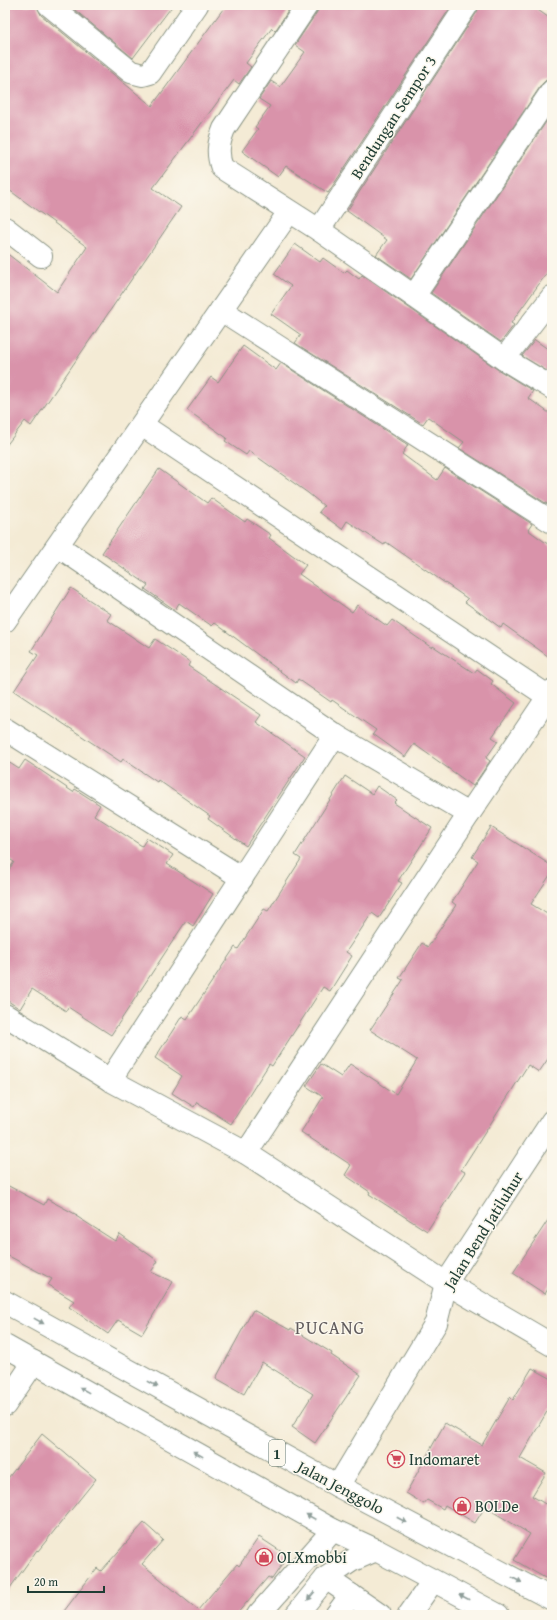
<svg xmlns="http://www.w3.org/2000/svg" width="557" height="1620" font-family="'Gentium Book Plus',serif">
<rect width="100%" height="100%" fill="#fbf7ec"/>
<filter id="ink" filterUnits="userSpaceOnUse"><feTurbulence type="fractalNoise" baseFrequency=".025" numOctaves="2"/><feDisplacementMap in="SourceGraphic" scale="8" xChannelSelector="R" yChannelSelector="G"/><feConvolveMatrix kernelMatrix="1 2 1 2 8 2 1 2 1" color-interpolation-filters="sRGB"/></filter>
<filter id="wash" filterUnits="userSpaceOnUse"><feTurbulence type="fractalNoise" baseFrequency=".012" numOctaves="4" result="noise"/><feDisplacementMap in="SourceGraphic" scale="16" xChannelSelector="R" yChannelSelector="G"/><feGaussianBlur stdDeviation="0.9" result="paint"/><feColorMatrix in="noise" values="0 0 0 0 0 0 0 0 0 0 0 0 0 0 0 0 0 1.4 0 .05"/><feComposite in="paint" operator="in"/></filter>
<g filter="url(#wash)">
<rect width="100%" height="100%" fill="#f4ebd5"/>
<g id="blocks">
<g fill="#d993aa">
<polygon points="5,5 37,5 41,15 152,106 226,5 292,5 275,31 272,28 246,63 251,67 239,84 234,80 153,188 181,207 31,426 25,421 5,447 5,252 57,292 87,247 5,187"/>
<polygon points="69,5 173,5 133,58"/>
<polygon points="319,5 452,5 328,193 286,166 278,177 242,151 258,129 255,127 270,106 259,99 271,81 280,87 305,52 295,45 317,12"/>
<polygon points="479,5 531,5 552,20 552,79 546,80 542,84 411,279 376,255 387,240 347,211 477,12"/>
<polygon points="552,113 552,266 511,323 514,325 501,342 431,293"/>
<polygon points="295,244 320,262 323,258 344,273 347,270 359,279 362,275 497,369 533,391 528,398 552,415 552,496 547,504 459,448 464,442 428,417 423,424 295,343 301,335 271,314 291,286 274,274"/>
<polygon points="535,340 552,352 552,364 547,371 522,356"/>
<polygon points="243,346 276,370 281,363 408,445 402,454 437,480 445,468 532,524 528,530 552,547 552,659 503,624 501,628 465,602 468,599 386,542 384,545 347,521 342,529 319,512 324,506 308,493 249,451 246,455 225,441 227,438 187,410 211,377 218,382"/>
<polygon points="159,469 207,503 211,498 245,522 247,519 271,535 269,538 306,565 299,574 352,612 357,605 387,626 392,620 432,648 433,646 474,673 477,669 493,681 491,684 516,703 492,737 498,741 486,758 490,761 473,786 414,744 405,757 373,734 376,730 332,700 331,702 298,679 296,683 215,623 212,626 179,603 175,610 145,589 148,585 102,553"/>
<polygon points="71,588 111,614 107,620 149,648 155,639 190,662 188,666 261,715 256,722 305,756 246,846 208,819 210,816 158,780 157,782 123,759 121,762 14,691 38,655 31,651"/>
<polygon points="5,760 19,769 25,760 73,792 75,789 100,805 94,815 142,846 147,838 173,855 167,864 213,894 193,926 186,921 111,1035 68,1007 66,1011 32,989 20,1009 5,999 5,876 14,862 5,856"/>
<polygon points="345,776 372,794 377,786 397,800 394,803 432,828 398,881 402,883 379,918 372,913 346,952 352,956 330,991 323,987 272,1066 269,1064 231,1124 197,1102 194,1107 172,1093 182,1076 155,1058 182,1016 187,1019 235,947 238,949 264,909 268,911 301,859 295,855"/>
<polygon points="491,827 552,866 552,872 531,904 552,917 552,1053 539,1072 528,1065 461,1170 465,1172 427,1231 369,1194 370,1192 345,1175 351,1165 301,1132 323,1097 306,1086 321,1064 341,1077 350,1064 396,1094 417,1060 370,1030 403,980 399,978 422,943 428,947 456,905 452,902 478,861 472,857"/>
<polygon points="5,1184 44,1205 47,1199 77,1215 76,1216 115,1241 120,1234 158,1261 151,1272 173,1282 142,1334 118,1320 108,1334 69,1307 74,1301 48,1285 52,1279 5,1254"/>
<polygon points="552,1214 552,1282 545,1294 513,1273"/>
<polygon points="253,1310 290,1330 291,1328 332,1353 331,1355 361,1375 315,1443 292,1427 313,1394 262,1362 244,1394 216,1378"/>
<polygon points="532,1368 552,1379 552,1403 520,1458 546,1473 532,1496 547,1505 552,1496 552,1582 514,1560 530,1534 485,1507 475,1523 445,1505 443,1509 427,1500 424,1504 406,1493 445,1423 482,1445 510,1397 513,1400"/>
<polygon points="42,1434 96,1479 38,1551 37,1550 5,1595 5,1482"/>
<polygon points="144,1523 163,1540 142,1564 198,1610 237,1564 239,1566 259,1537 288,1556 272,1579 268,1577 236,1615 61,1615 97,1568 101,1571"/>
</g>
</g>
</g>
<g filter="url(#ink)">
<use href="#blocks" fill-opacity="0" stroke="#8a9484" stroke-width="1"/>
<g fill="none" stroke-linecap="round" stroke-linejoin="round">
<defs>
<g id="minor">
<polyline points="49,5 131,72 143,75 150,73 197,5"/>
<path d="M307,5L224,129C218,144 217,154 222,168L319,230L504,359L552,388"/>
<polyline points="5,228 41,256"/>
<polyline points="319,230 467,5"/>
<polyline points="414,296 552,91"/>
<polyline points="221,310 552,522"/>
<polyline points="504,359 552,297"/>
<polyline points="142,425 552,699"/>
<polyline points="58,546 335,735 469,814"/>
<polyline points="5,621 289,212"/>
<polyline points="5,729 242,878"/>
<polyline points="5,1015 110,1080 246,1153 446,1283 552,1345"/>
<polyline points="110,1080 335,735"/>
<polyline points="246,1153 469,814 552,691"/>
<polyline points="5,1405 34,1362"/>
<polyline points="338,1486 436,1323 446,1283 552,1121"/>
<polyline points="326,1578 380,1615"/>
<polyline points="258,1615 333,1530"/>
<polyline points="296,1615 326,1578 351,1561 376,1550"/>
<polyline points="336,1615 351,1595"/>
<polyline points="409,1615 433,1581"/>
</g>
<g id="highway">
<polyline points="5,1302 338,1486 552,1599"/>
<polyline points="5,1346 333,1530 376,1550 498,1615"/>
</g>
</defs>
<use href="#minor" stroke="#8a9484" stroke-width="24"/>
<use href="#highway" stroke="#8a9484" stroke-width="24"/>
<use href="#minor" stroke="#fff" stroke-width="22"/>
<use href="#highway" stroke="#fff" stroke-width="22"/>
</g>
<defs><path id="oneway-solid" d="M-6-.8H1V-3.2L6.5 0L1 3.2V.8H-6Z"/></defs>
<g fill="#8f9e9a">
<use href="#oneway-solid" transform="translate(39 1321) rotate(29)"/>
<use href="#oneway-solid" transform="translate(153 1384) rotate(29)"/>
<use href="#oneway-solid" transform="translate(84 1390) rotate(-151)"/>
<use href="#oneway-solid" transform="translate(198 1454) rotate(-151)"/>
<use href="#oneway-solid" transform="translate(311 1517) rotate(-151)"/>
<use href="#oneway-solid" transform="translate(402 1520) rotate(28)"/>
<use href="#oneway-solid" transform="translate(517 1580) rotate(28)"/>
<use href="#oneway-solid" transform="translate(311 1596) rotate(130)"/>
<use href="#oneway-solid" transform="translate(464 1597) rotate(-152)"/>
</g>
</g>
<defs>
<symbol id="supermarket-ring" viewBox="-11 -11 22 22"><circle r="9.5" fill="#fbf7ec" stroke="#d1495b" stroke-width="1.5"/><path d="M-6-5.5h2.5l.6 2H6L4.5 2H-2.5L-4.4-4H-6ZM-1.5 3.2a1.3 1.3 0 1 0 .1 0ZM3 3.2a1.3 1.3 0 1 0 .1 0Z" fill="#d1495b"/></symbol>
<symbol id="shop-ring" viewBox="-11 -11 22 22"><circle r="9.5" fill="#fbf7ec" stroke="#d1495b" stroke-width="1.5"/><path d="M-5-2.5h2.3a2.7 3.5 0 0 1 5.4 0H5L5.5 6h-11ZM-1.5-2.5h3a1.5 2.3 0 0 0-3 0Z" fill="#d1495b"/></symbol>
</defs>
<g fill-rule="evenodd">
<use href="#supermarket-ring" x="386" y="1449" width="20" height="20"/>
<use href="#shop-ring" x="452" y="1496" width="20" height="20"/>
<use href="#shop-ring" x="254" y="1547" width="20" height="20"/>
</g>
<g text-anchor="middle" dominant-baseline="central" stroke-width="3" stroke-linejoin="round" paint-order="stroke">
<rect fill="#fbf7ec" stroke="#61756b" stroke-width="1" x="269" y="1440" width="16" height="26" rx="3"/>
<g font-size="15" font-weight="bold" fill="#1f3d34">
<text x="277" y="1453">1</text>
</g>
<g font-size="16" fill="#1f3d34" stroke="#fbf7ec">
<text transform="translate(393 117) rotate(-57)">Bendungan Sempor 3</text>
<text transform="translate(483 1230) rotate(-58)">Jalan Bend Jatiluhur</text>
<text transform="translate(341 1487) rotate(28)">Jalan Jenggolo</text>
</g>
<g font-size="16" fill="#1f3d34" stroke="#fbf7ec" text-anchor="start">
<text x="409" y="1459">Indomaret</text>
<text x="475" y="1506">BOLDe</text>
<text x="277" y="1557">OLXmobbi</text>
</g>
<g font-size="18" letter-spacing="1" fill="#605b5d" stroke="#fbf7ec">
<text x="330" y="1327">PUCANG</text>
</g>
</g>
<rect width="557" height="1620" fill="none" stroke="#fbf7ec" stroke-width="20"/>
<path d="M28 1586v6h76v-6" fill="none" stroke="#1f3d34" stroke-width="2"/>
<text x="34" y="1586" font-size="12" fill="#1f3d34" stroke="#fbf7ec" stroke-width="3" paint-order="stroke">20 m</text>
</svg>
